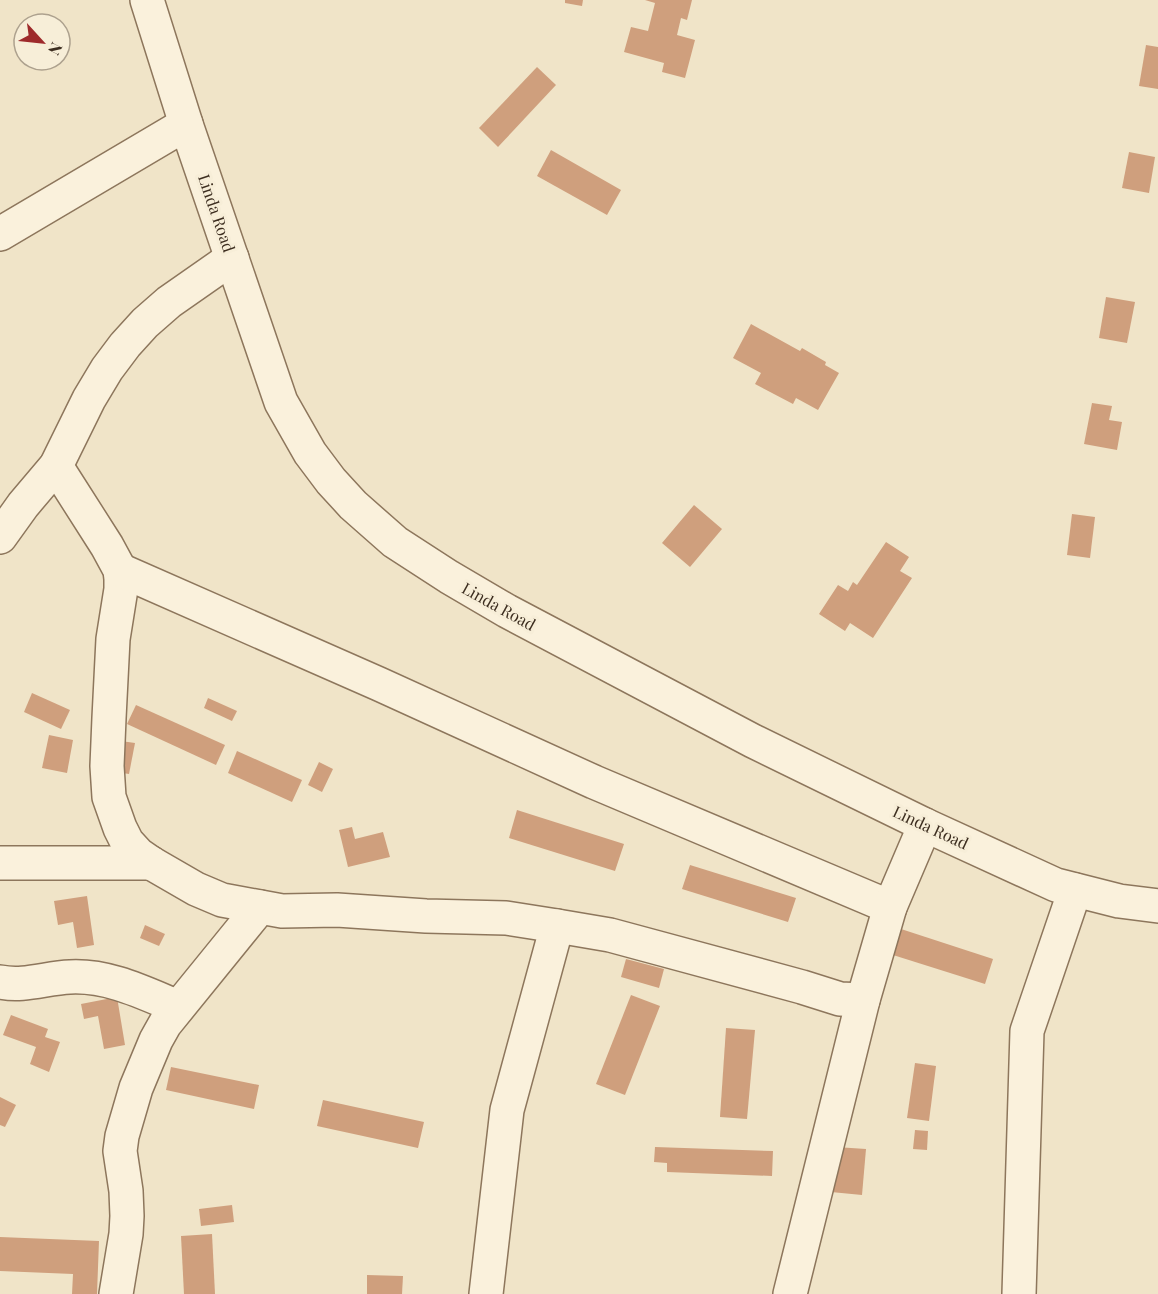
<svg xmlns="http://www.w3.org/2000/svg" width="1158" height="1294" font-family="'Playfair Display',serif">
<rect width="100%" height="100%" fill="#f0e4c8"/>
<g fill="#cf9f7d">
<polygon points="565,0 583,0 582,6 565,3"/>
<polygon points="645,0 692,0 687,20 681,18 677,35 695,40 685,78 662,72 664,63 624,52 631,27 648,31 655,3"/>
<polygon points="1146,45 1158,47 1158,89 1139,86"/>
<polygon points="537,67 556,85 498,147 479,128"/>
<polygon points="551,150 621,190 607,215 537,176"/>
<polygon points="1129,152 1155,157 1149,193 1122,188"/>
<polygon points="1106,297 1135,302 1127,343 1099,338"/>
<polygon points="751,324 800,351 802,348 826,362 825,365 839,373 818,410 796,398 793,404 755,384 761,373 733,358"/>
<polygon points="1092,403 1112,406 1109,420 1122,422 1117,450 1084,444"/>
<polygon points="694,505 722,529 690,567 662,543"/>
<polygon points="1072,514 1095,517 1090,558 1067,555"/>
<polygon points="886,542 909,557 900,571 912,578 873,638 850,623 845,631 819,614 838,585 848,591 853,582 857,585"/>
<polygon points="32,693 70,710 61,729 24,712"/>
<polygon points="208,698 237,711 232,721 204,708"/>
<polygon points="136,705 225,745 216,765 127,724"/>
<polygon points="49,735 73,740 67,773 42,768"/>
<polygon points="121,741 135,743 129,774 116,772"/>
<polygon points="237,751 302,780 292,802 228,773"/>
<polygon points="319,762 333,769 322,792 308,785"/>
<polygon points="517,810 624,844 615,871 509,838"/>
<polygon points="352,827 355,839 383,832 390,857 348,867 339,830"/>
<polygon points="690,865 796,898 788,922 682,889"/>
<polygon points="87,896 94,945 77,948 73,922 58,925 54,901"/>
<polygon points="145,925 165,934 159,946 140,938"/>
<polygon points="901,929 993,959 985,984 893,955"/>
<polygon points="626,959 664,969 659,988 621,977"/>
<polygon points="631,995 660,1006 625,1095 596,1084"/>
<polygon points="117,997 125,1045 104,1049 98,1016 84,1019 81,1004"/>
<polygon points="11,1015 48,1029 45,1037 60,1042 49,1072 30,1064 36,1047 3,1035"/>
<polygon points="726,1028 755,1030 747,1119 720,1117"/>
<polygon points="915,1063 936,1066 929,1121 907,1118"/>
<polygon points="171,1067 259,1085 254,1109 166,1090"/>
<polygon points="0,1097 16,1105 5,1127 0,1125"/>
<polygon points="323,1100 424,1122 418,1148 317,1126"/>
<polygon points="915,1130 928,1131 927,1150 913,1149"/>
<polygon points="655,1147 773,1151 772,1176 667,1172 667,1163 654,1162"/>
<polygon points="836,1147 866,1149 862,1195 831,1192"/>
<polygon points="232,1205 234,1222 201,1226 199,1209"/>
<polygon points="212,1234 215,1294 184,1294 181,1236"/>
<polygon points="0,1237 99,1241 97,1294 72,1294 73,1274 0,1271"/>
<polygon points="367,1275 403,1276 402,1294 367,1294"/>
</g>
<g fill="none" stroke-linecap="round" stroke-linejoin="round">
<defs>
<g id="minor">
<polyline points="147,0 186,124 281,402 310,453 331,481 353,505 395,542 449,577 507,611 753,741 925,825 1056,885 1119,901 1158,906"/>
<polyline points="0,234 186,124"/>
<polyline points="56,466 107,546 120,570 121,579 121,589 113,639 109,718 107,766 109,797 120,828 127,842 138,854 151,863 196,889 222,900 282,911 337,910 426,916 506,918 557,926 610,935 802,987 840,999 863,1000"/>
<polyline points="0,537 23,505 56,466 89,399 107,369 125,345 145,323 169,302 232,258"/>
<polyline points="120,570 379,684 594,782 890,907"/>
<polyline points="0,863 151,863"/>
<path d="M0,982C24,987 46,978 70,977C109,975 144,993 178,1007"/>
<polyline points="116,1294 126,1234 127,1216 126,1191 120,1151 122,1136 136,1088 156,1040 165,1024 260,907"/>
<polyline points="486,1294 507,1110 557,926"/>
<polyline points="790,1294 863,1000 890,907 925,825"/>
<polyline points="1019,1294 1027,1031 1075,890"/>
</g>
</defs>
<use href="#minor" stroke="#8d765c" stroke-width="36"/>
<use href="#minor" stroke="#faf1dc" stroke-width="33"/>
</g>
<g text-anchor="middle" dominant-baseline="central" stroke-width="6" stroke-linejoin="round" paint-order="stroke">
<g font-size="16" fill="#3d2e20" stroke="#f7eed8">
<text transform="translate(217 213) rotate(71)">Linda Road</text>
<text transform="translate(499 606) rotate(29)">Linda Road</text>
<text transform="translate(931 827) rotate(25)">Linda Road</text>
</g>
</g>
<g transform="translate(42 42) rotate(117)"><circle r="28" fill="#f7eed8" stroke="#ada18e" stroke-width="1.5"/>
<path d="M0-4.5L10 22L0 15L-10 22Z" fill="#9e2a2b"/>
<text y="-9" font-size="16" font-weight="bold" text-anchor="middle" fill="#3d2e20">N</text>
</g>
</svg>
